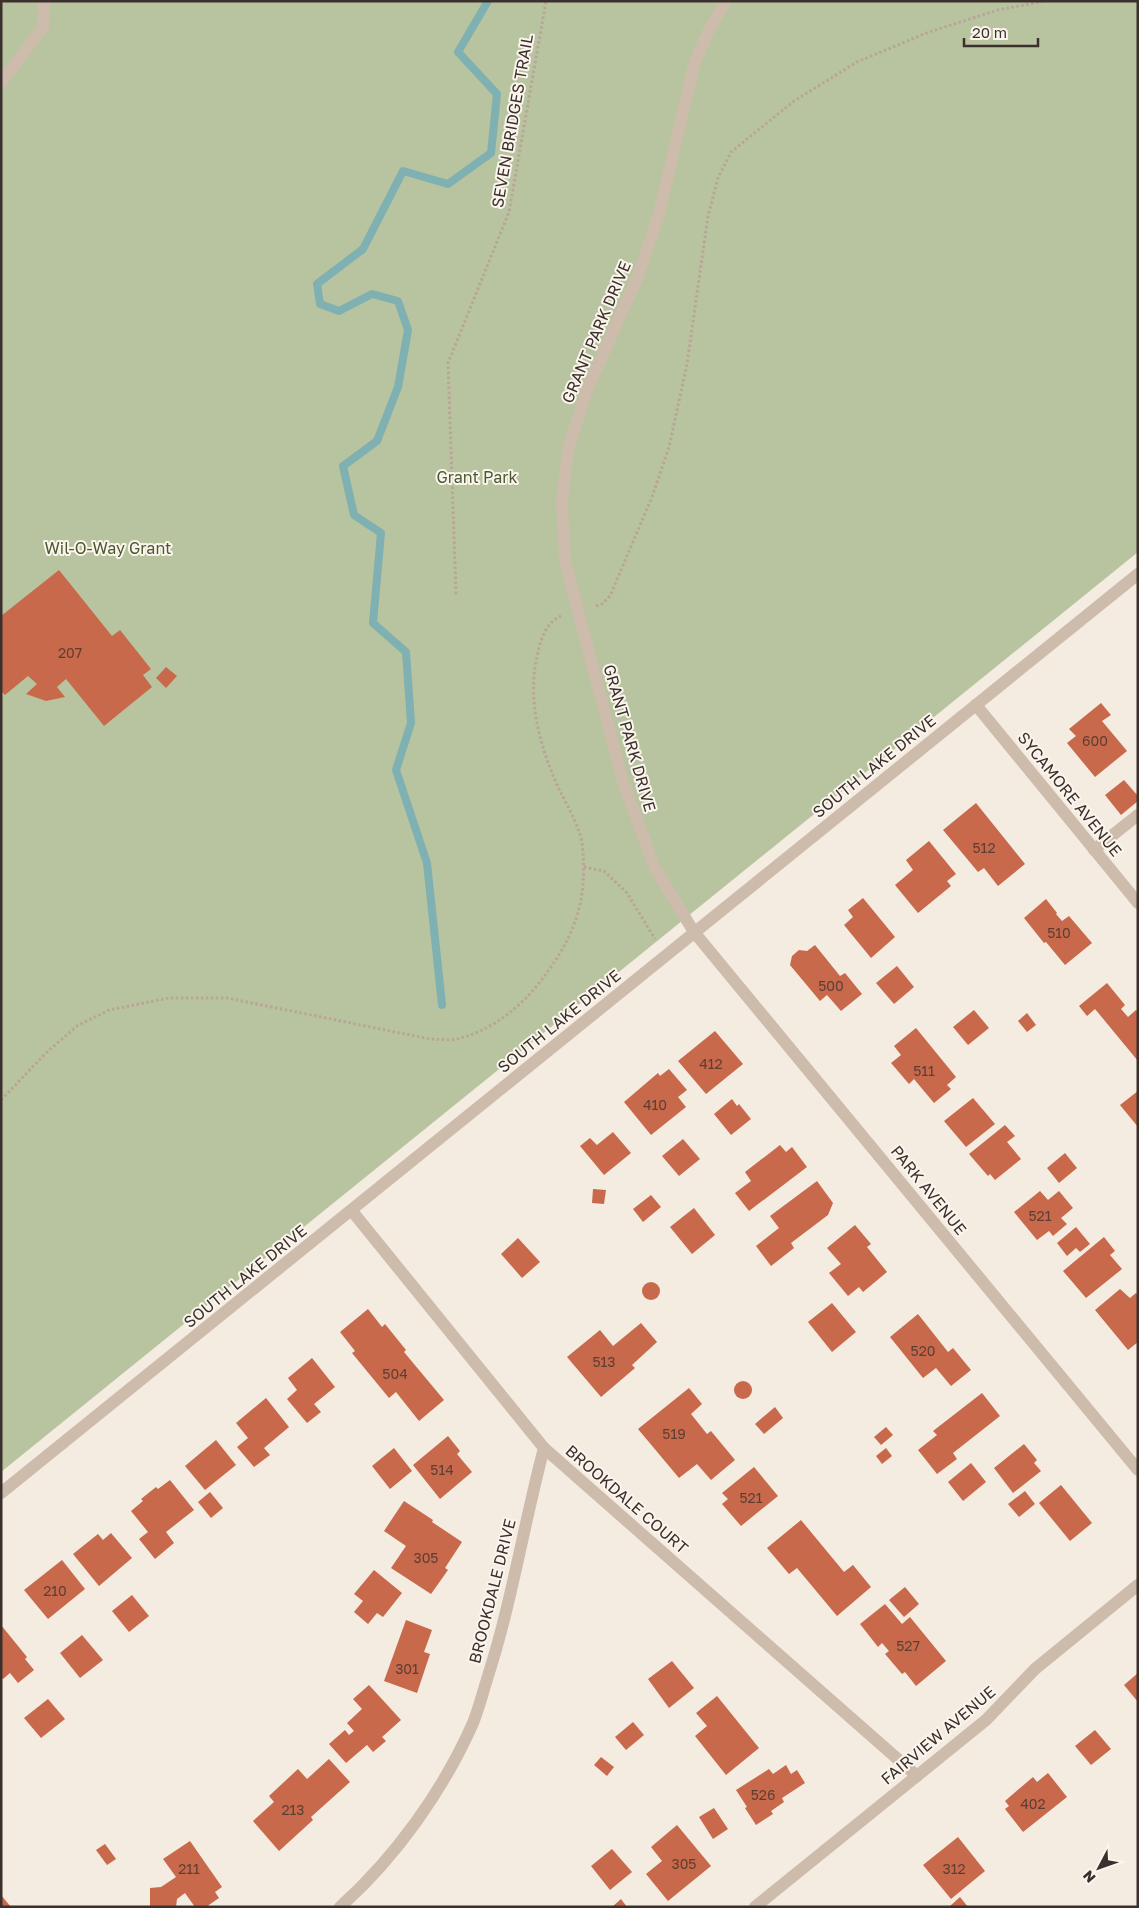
<svg xmlns="http://www.w3.org/2000/svg" width="1139" height="1908" font-family="'Golos Text',sans-serif">
<rect width="100%" height="100%" fill="#f4ebe1"/>
<polygon fill="#b8c4a0" points="1,1 1138,1 1138,552 1,1472"/>
<g fill="none" stroke-linecap="round" stroke-linejoin="round">
<polyline stroke="#7fb0b2" stroke-width="8" points="442,1005 427,863 396,770 411,723 406,652 373,623 381,533 354,515 343,466 377,441 398,387 408,330 398,301 372,294 339,311 320,304 317,284 363,249 403,171 448,184 491,153 497,94 458,52 488,1"/>
</g>
<g fill="#c8694b">
<polygon points="59,570 112,636 120,630 151,669 143,675 152,687 104,726 66,679 57,687 65,697 46,701 26,694 37,684 28,676 5,695 1,691 1,616"/>
<polygon points="166,667 177,676 166,688 156,678"/>
<polygon points="1101,703 1111,715 1102,721 1127,751 1095,777 1067,743 1076,736 1069,729"/>
<polygon points="1124,780 1138,796 1138,801 1121,815 1105,795"/>
<polygon points="976,803 1025,864 998,886 984,868 978,872 943,830"/>
<polygon points="929,841 956,874 947,881 951,886 918,913 895,885 913,870 906,860"/>
<polygon points="863,898 895,937 871,958 844,925 853,917 848,910"/>
<polygon points="1046,899 1057,913 1056,914 1062,921 1069,916 1092,943 1065,965 1046,942 1044,943 1024,918"/>
<polygon points="815,945 840,976 845,973 862,994 841,1011 827,995 820,1001 790,965 792,956 799,950 807,951"/>
<polygon points="897,966 914,987 894,1004 876,983"/>
<polygon points="1107,983 1125,1005 1121,1009 1128,1017 1136,1010 1138,1012 1138,1061 1095,1009 1087,1016 1079,1006"/>
<polygon points="974,1010 989,1028 968,1045 953,1027"/>
<polygon points="1027,1013 1036,1025 1027,1032 1018,1021"/>
<polygon points="916,1028 956,1077 947,1085 951,1089 934,1103 914,1079 909,1084 891,1063 901,1055 894,1046"/>
<polygon points="715,1031 743,1064 706,1094 678,1061"/>
<polygon points="669,1069 687,1090 678,1097 686,1107 651,1135 624,1102 658,1073 660,1076"/>
<polygon points="1138,1091 1138,1127 1120,1105"/>
<polygon points="973,1098 995,1124 966,1147 944,1121"/>
<polygon points="732,1099 737,1106 739,1104 751,1119 731,1135 714,1114"/>
<polygon points="1005,1125 1015,1136 1007,1142 1021,1159 995,1180 990,1174 988,1176 969,1154"/>
<polygon points="613,1132 631,1153 604,1175 580,1146 590,1138 597,1145"/>
<polygon points="683,1139 700,1159 679,1176 662,1156"/>
<polygon points="780,1145 786,1152 792,1147 807,1167 749,1211 735,1193 751,1181 745,1172"/>
<polygon points="1065,1153 1077,1168 1059,1183 1047,1168"/>
<polygon points="817,1181 833,1203 828,1215 791,1243 794,1248 771,1266 756,1246 779,1228 770,1216"/>
<polygon points="593,1189 606,1190 604,1204 592,1203"/>
<polygon points="1040,1191 1048,1200 1059,1191 1073,1208 1061,1218 1067,1224 1053,1236 1049,1231 1037,1240 1014,1212"/>
<polygon points="651,1195 661,1207 643,1222 633,1209"/>
<polygon points="694,1208 715,1235 692,1254 670,1227"/>
<polygon points="855,1225 871,1244 867,1247 887,1272 863,1292 859,1287 848,1296 829,1273 841,1264 827,1248"/>
<polygon points="1076,1227 1090,1244 1080,1252 1076,1248 1067,1256 1057,1243"/>
<polygon points="1104,1237 1115,1251 1110,1255 1122,1269 1086,1298 1063,1271"/>
<polygon points="518,1238 540,1262 522,1278 501,1254"/>
<circle cx="651" cy="1291" r="9"/>
<polygon points="1120,1289 1130,1298 1136,1293 1138,1295 1138,1342 1128,1350 1095,1310"/>
<polygon points="832,1303 856,1332 832,1352 808,1322"/>
<polygon points="368,1309 382,1327 385,1324 406,1350 404,1352 444,1400 419,1421 396,1392 389,1398 352,1353 355,1351 340,1332"/>
<polygon points="918,1314 948,1352 953,1348 971,1370 951,1386 936,1368 923,1378 890,1337"/>
<polygon points="641,1323 657,1342 632,1365 635,1368 601,1397 567,1357 600,1330 613,1346"/>
<polygon points="312,1358 335,1387 314,1404 321,1412 307,1423 287,1399 297,1390 288,1378"/>
<circle cx="743" cy="1390" r="9"/>
<polygon points="689,1388 702,1404 691,1414 707,1434 711,1431 735,1460 711,1480 697,1464 679,1478 638,1429"/>
<polygon points="982,1393 1000,1416 953,1453 957,1459 937,1474 918,1450 937,1435 933,1431"/>
<polygon points="266,1398 289,1427 264,1448 270,1455 254,1467 237,1447 248,1438 236,1423"/>
<polygon points="775,1407 783,1418 764,1434 755,1424"/>
<polygon points="886,1427 893,1435 881,1445 874,1437"/>
<polygon points="448,1436 460,1451 457,1454 472,1472 440,1499 413,1465"/>
<polygon points="216,1440 236,1465 205,1490 185,1466"/>
<polygon points="1024,1444 1037,1460 1034,1463 1041,1471 1013,1493 994,1468"/>
<polygon points="394,1448 412,1471 390,1489 372,1466"/>
<polygon points="886,1448 892,1456 882,1464 876,1456"/>
<polygon points="971,1463 986,1482 963,1501 948,1482"/>
<polygon points="754,1467 778,1496 741,1526 722,1504 728,1499 722,1493"/>
<polygon points="170,1480 194,1510 166,1532 174,1543 155,1559 139,1539 148,1532 131,1511 143,1501 141,1499 156,1487 158,1489"/>
<polygon points="1061,1485 1092,1523 1070,1541 1039,1503"/>
<polygon points="1025,1491 1035,1504 1019,1517 1008,1504"/>
<polygon points="210,1492 223,1508 211,1518 198,1502"/>
<polygon points="404,1501 433,1520 432,1522 462,1542 445,1568 448,1570 431,1594 391,1568 406,1546 384,1531"/>
<polygon points="801,1520 844,1572 853,1565 871,1587 837,1616 797,1568 789,1574 767,1548"/>
<polygon points="111,1533 132,1558 99,1586 73,1554 98,1534 103,1540"/>
<polygon points="62,1560 85,1589 48,1619 24,1590"/>
<polygon points="374,1570 402,1593 383,1617 377,1613 368,1624 354,1612 363,1601 354,1594"/>
<polygon points="905,1587 919,1604 904,1617 889,1600"/>
<polygon points="132,1595 149,1616 129,1632 112,1611"/>
<polygon points="885,1604 902,1624 910,1617 946,1661 916,1686 905,1672 902,1674 885,1654 889,1651 882,1643 878,1647 860,1624"/>
<polygon points="406,1620 432,1630 424,1652 430,1654 417,1693 384,1681"/>
<polygon points="1,1625 27,1657 25,1659 34,1670 18,1683 10,1673 3,1679 1,1678"/>
<polygon points="82,1635 103,1660 80,1678 60,1653"/>
<polygon points="672,1661 694,1688 669,1708 648,1679"/>
<polygon points="1138,1673 1138,1702 1124,1685"/>
<polygon points="369,1685 401,1720 382,1737 386,1741 373,1752 367,1745 346,1763 329,1744 345,1730 349,1735 354,1731 347,1723 362,1709 353,1699"/>
<polygon points="717,1696 759,1748 726,1775 695,1736 707,1726 696,1713"/>
<polygon points="48,1699 65,1719 41,1738 24,1718"/>
<polygon points="633,1722 644,1735 626,1750 615,1737"/>
<polygon points="1095,1730 1111,1749 1091,1765 1075,1746"/>
<polygon points="601,1757 614,1767 607,1776 594,1765"/>
<polygon points="329,1759 350,1782 311,1817 313,1820 279,1851 253,1821 274,1802 269,1796 298,1769 307,1779"/>
<polygon points="786,1765 791,1774 797,1770 805,1783 782,1798 784,1802 771,1811 773,1814 756,1825 745,1808 747,1807 736,1790 769,1769 773,1774"/>
<polygon points="1048,1773 1067,1797 1023,1832 1005,1809 1009,1806 1005,1801 1033,1777 1037,1782"/>
<polygon points="714,1808 728,1829 713,1839 699,1817"/>
<polygon points="677,1825 711,1866 668,1901 646,1874 662,1861 651,1847"/>
<polygon points="958,1837 985,1871 951,1899 923,1865"/>
<polygon points="190,1841 222,1887 215,1892 219,1898 206,1907 195,1907 185,1893 177,1899 176,1907 150,1907 150,1888 161,1887 176,1877 163,1859"/>
<polygon points="105,1844 116,1859 107,1865 96,1850"/>
<polygon points="612,1849 632,1872 610,1890 591,1866"/>
<polygon points="1,1895 11,1907 1,1907"/>
<polygon points="960,1897 968,1907 949,1907"/>
<polygon points="621,1899 627,1907 612,1907"/>
</g>
<g fill="none" stroke-linecap="round" stroke-linejoin="round">
<g stroke="#b9a596" stroke-width="3" stroke-dasharray="2.5 2.5" stroke-linecap="butt">
<polyline points="456,594 448,363 509,212 546,1"/>
<polyline points="596,606 602,604 610,596 652,497 669,447 687,364 708,216 718,178 731,152 794,101 857,62 929,32 998,10 1045,1"/>
<polyline points="584,867 604,871 627,893 655,939"/>
<path d="M1,1100L47,1052L77,1026L109,1010L169,998H227L430,1039C439,1039 449,1041 457,1039C487,1032 515,1012 535,988C573,941 589,904 582,843C580,828 567,805 560,791C540,749 526,698 538,652C541,638 547,622 561,616"/>
</g>
<g stroke="#cdbbac" stroke-width="12">
<polyline points="726,1 708,32 694,65 659,214 638,276 587,390 568,449 562,503 565,561 623,782 655,868 694,932 1138,1470"/>
<polyline points="1,83 43,27 44,1"/>
<polyline points="976,705 1138,903"/>
<polyline points="1094,850 1138,815"/>
<polyline points="352,1211 544,1448 917,1776"/>
<polyline points="1,1493 1138,574"/>
<path d="M340,1907C395,1858 443,1791 473,1723C479,1708 483,1692 488,1676C512,1601 524,1523 544,1448"/>
<polyline points="755,1907 986,1720 1035,1669 1138,1585"/>
</g>
</g>
<g text-anchor="middle" dominant-baseline="central" stroke-width="4" stroke-linejoin="round" paint-order="stroke">
<g font-size="14" fill="#5e3e33">
<text x="70" y="652">207</text>
<text x="1095" y="740">600</text>
<text x="984" y="847">512</text>
<text x="1059" y="932">510</text>
<text x="831" y="985">500</text>
<text x="711" y="1063">412</text>
<text x="924" y="1070">511</text>
<text x="655" y="1104">410</text>
<text x="1040" y="1215">521</text>
<text x="923" y="1350">520</text>
<text x="604" y="1361">513</text>
<text x="395" y="1373">504</text>
<text x="674" y="1433">519</text>
<text x="442" y="1469">514</text>
<text x="751" y="1497">521</text>
<text x="426" y="1557">305</text>
<text x="55" y="1590">210</text>
<text x="908" y="1645">527</text>
<text x="407" y="1668">301</text>
<text x="763" y="1794">526</text>
<text x="1033" y="1803">402</text>
<text x="293" y="1809">213</text>
<text x="684" y="1863">305</text>
<text x="189" y="1868">211</text>
<text x="954" y="1868">312</text>
</g>
<g font-size="16" fill="#3b302b" stroke="#fbf5ee">
<text transform="translate(512 121) rotate(-80)">SEVEN BRIDGES TRAIL</text>
<text transform="translate(596 332) rotate(-67)">GRANT PARK DRIVE</text>
<text transform="translate(630 738) rotate(74)">GRANT PARK DRIVE</text>
<text transform="translate(874 766) rotate(-39)">SOUTH LAKE DRIVE</text>
<text transform="translate(1070 794) rotate(51)">SYCAMORE AVENUE</text>
<text transform="translate(559 1021) rotate(-39)">SOUTH LAKE DRIVE</text>
<text transform="translate(929 1190) rotate(51)">PARK AVENUE</text>
<text transform="translate(245 1276) rotate(-39)">SOUTH LAKE DRIVE</text>
<text transform="translate(627 1499) rotate(41)">BROOKDALE COURT</text>
<text transform="translate(492 1591) rotate(-76)">BROOKDALE DRIVE</text>
<text transform="translate(938 1735) rotate(-40)">FAIRVIEW AVENUE</text>
</g>
<g font-size="16" fill="#4a5a2e" stroke="#fbf5ee">
<text x="477" y="477">Grant Park</text>
<text x="108" y="548">Wil-O-Way Grant</text>
</g>
</g>
<rect width="1139" height="1908" fill="none" stroke="#3b302b" stroke-width="5"/>
<g transform="translate(1099 1868) rotate(229)" stroke="#fbf5ee" stroke-width="4" paint-order="stroke">
<path d="M0-4L9 19L0 12L-9 19Z" fill="#3b302b"/>
<text y="-8" font-size="14" font-weight="bold" text-anchor="middle" fill="#3b302b">N</text>
</g>
<path d="M964 38v8h74v-8" fill="none" stroke="#3b302b" stroke-width="2.5"/>
<text x="972" y="38" font-size="15" fill="#3b302b" stroke="#fbf5ee" stroke-width="4" paint-order="stroke">20 m</text>
</svg>
